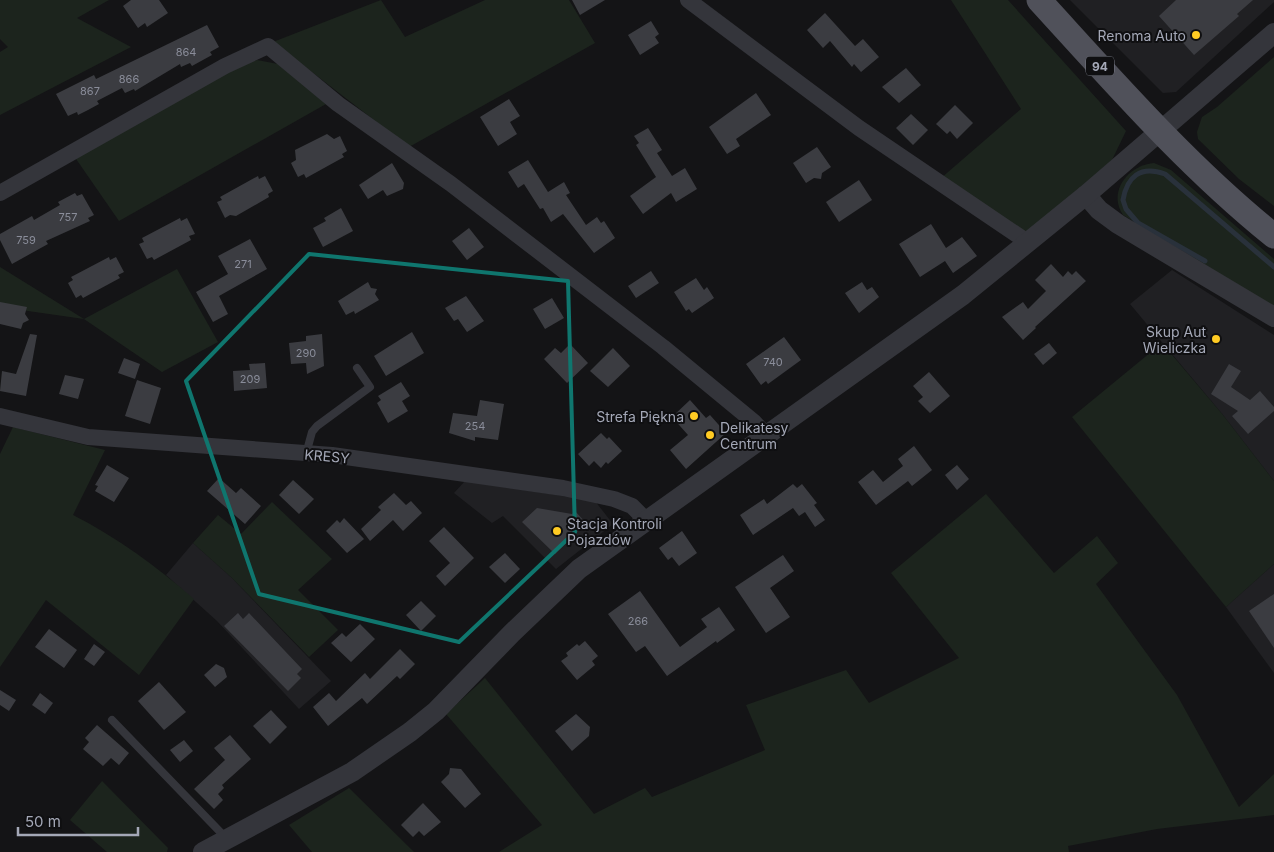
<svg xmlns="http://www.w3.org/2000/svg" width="1274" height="852" font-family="Inter,sans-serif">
<rect width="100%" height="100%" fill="#141416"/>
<g fill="#202023">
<polygon points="1070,0 1274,0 1274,2 1176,92 1163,93"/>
<polygon points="1172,270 1274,335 1274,481 1223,415 1130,304"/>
<polygon points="465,481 595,501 613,524 556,569 503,516 492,523 454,493"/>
<polygon points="193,543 232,578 331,681 299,709 217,621 166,575"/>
<polygon points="1274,564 1274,673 1226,607"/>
</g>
<g fill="#1c241d">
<polygon points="0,0 109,0 77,18 131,47 0,115 0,52 8,47 0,39"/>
<polygon points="381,0 405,37 485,0 569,0 595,43 409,147 273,42"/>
<polygon points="951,0 1008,0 1126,131 1112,160 1025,235 940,179 1021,109"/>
<polygon points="1274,57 1274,206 1239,179 1198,139 1197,132 1202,117 1217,107"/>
<polygon points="257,60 278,64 326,104 119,221 74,156 237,66"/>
<path d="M1154,163L1171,170L1274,259V307L1123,215C1107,191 1129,165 1154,163Z"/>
<polygon points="0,267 84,319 177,269 218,342 162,372 84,319 0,307"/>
<polygon points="1162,343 1223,415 1274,481 1274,564 1226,607 1072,417"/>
<path d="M13,427L105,450L73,515C118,538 156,566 194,599L139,675L46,600L0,667V454Z"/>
<polygon points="986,494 1054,573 1097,536 1118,563 1096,584 1177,695 1239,807 1274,774 1274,815 1157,829 1068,846 1069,852 499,852 542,825 446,714 485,678 594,814 645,788 652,797 765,750 746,705 846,670 869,703 959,658 891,573"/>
<polygon points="272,502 332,559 298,590 338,630 309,657 232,578 193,543 218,515 241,534"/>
<polygon points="102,781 168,848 167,852 107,852 70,820"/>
<polygon points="349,788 414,852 312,852 289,825"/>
</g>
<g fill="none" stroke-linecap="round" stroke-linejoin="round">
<path stroke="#29313b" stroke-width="5" d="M1205,261L1138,223L1126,209L1123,200C1127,177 1140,165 1165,174L1274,267"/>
</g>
<g fill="#3b3c41">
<polygon points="131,0 159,0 168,13 147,27 145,23 138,28 123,6"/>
<polygon points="572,0 605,0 580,15"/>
<polygon points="1176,0 1253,0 1237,14 1239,16 1194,55 1159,16"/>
<polygon points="825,13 855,46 863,39 879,57 861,72 854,64 852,67 830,41 823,48 807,30"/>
<polygon points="651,21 659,34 655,37 659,43 640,55 628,35"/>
<polygon points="207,25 219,47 210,52 212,55 192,66 190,63 181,67 180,64 135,91 134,89 125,93 122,88 97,101 99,104 88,110 78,115 77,112 68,116 56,94 94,75 96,79"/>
<polygon points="906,68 921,85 899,103 882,87"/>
<polygon points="756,93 771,115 736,139 740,146 727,154 709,127"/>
<polygon points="509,99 520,116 510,122 517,134 498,146 480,117"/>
<polygon points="955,105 973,123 957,139 950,131 947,134 936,124"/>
<polygon points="911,114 928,130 913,145 896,128"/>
<polygon points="648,128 662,150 657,153 672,176 685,168 697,189 676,202 671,193 643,214 630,196 656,177 636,145 639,143 634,136"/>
<polygon points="327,134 334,139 340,136 347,151 342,154 344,157 306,178 304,174 298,177 291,163 296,160 295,150"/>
<polygon points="817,147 831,167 822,173 821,179 814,178 806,183 793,163"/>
<polygon points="528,160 548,192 564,182 570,193 566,195 586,225 597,217 601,223 604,221 615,238 594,253 563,214 551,222 543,208 540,209 524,184 518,188 508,172"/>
<polygon points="392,163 404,183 403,189 387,196 383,190 368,199 359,185"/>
<polygon points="258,176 259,179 265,176 273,191 268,194 269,197 236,216 230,215 225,218 217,202 222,200 220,197"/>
<polygon points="859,180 872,200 839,222 826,202"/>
<polygon points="75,193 77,196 82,194 94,215 88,218 90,221 46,241 48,244 12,264 0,240 0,234 32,216 34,220 60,205 58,202"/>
<polygon points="341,208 353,231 323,247 313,228 326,221 324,218"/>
<polygon points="180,218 181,221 187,218 195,234 189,236 191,240 154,260 152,257 147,259 139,244 144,242 142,238"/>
<polygon points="931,224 946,248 962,237 977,256 953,273 945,261 920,277 899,244"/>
<polygon points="469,228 484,247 467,260 452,241"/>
<polygon points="250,239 267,269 219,296 228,314 213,322 196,292 228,274 218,256"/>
<polygon points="109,257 110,260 116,257 124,272 118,275 120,278 83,298 81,295 76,298 68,283 73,280 71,277"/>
<polygon points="1051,264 1063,277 1068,271 1072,275 1076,271 1086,281 1035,327 1036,328 1023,340 1002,317 1023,302 1028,309 1046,291 1035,280"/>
<polygon points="651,271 659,283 636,298 628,286"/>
<polygon points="696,278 704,290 707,287 714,298 692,313 689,309 686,311 674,292"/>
<polygon points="368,282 371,288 377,289 375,294 379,300 355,314 354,311 346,315 338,301"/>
<polygon points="862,282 867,290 872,287 879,297 859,313 845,293"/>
<polygon points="466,296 484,321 467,332 458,319 454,321 445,308"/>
<polygon points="552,298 564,318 545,329 533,309"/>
<polygon points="0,302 27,307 25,314 29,320 23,323 21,329 0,324"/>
<polygon points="412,332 424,353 386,376 374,356"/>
<polygon points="30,334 37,335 26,396 0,391 2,371 16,374"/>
<polygon points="322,334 324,366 307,374 306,363 291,364 289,343 306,341 306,336"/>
<polygon points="784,337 801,360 768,384 766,381 761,385 746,364"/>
<polygon points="1049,343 1057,353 1043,365 1034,354"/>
<polygon points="570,344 588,363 567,383 544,359 555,348 561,353"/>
<polygon points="613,348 630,366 608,387 590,371"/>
<polygon points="124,358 140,364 135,379 118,373"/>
<polygon points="265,363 267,388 234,391 233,371 250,370 249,364"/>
<polygon points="1229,364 1241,371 1231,387 1250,400 1260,391 1274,407 1274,411 1248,434 1232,416 1238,411 1211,394"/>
<polygon points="929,372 950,396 930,413 918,401 923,397 913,386"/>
<polygon points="65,375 84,379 78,399 59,394"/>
<polygon points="137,380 161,388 150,424 125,416"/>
<polygon points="401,382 410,396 402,401 408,411 388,423 377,403 381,400 378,396"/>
<polygon points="480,400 504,404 498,440 475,437 475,441 449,433 453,413 477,416"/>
<polygon points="690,400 706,418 710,415 726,433 686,469 670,450 688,435 672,417"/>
<polygon points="601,433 607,439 609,437 622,451 608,464 606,462 601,468 594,461 589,466 578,454"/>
<polygon points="914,446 932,470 912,486 908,481 876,505 858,482 873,470 883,482 903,466 898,459"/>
<polygon points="107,465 129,478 114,502 95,491 98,486 95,485"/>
<polygon points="957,465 969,479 957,490 945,475"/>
<polygon points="219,478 236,493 241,488 261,506 245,524 207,491"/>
<polygon points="293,480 314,499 299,514 279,495"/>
<polygon points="793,484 797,488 802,484 817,503 814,505 825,520 815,527 805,512 799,516 793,508 753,535 740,515 764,499 767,504"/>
<polygon points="394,493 406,505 411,501 422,513 403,531 393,520 370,541 361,529 381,510 378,507"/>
<polygon points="537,508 572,514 575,511 586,523 555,554 522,522"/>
<polygon points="344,518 364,539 347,553 326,531 337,520 340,523"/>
<polygon points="444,527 474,558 445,586 436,576 450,563 429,541"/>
<polygon points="682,531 697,553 679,566 672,557 668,560 659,548"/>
<polygon points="505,553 520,569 505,583 489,567"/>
<polygon points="783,555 794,571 770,588 790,617 766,633 735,587"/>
<polygon points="640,591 680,647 707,627 701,619 719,607 735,630 717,643 716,641 667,676 645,646 636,652 608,614"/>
<polygon points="1274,594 1274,648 1249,611"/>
<polygon points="421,601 436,616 421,631 406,615"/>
<polygon points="238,613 243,619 249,613 302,669 297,674 301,678 288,691 224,626"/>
<polygon points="360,624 375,639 351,662 331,643 342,633 346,637"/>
<polygon points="49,629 77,650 64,668 35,647"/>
<polygon points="585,641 598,656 592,661 595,665 577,680 561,661 568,656 566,653 577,644 579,646"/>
<polygon points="94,644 105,652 94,666 84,659"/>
<polygon points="400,649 415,664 400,679 397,676 367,704 362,698 328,726 313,707 329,693 336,701 365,673 370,679"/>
<polygon points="216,664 224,668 227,677 215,687 204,675"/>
<polygon points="159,682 186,712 164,730 138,701"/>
<polygon points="0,690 16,700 9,711 0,705"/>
<polygon points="40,693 53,703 45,714 32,705"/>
<polygon points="271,710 287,727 270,744 253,726"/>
<polygon points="576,714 590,727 589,736 572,751 555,731"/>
<polygon points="97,725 129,753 119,765 111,758 103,766 83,749 89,742 85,738"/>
<polygon points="230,735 251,759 222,785 224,788 218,794 223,800 214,809 194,789 225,760 214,748"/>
<polygon points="184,740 193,751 180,762 170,750"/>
<polygon points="450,768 461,769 481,794 465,808 441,782 449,774"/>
<polygon points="423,803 441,822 424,836 419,831 413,837 401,825"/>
</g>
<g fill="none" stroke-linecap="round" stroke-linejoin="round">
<g stroke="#34353b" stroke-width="8">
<polyline points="306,454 312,432 317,426 370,387 357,368"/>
<polyline points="112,720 227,839"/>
</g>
<g stroke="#34353b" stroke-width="16">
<polyline points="688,0 859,128 1029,243"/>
<polyline points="0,193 225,66 268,46 338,104 451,184 663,347 754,422 768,437"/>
<polyline points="0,416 88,437 332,455 563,488 614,499 632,506 646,520"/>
</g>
<g stroke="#34353b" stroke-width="20">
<polyline points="1086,195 1099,210 1118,224 1274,317"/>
<polyline points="203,852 352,772 410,732 436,711 512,633 579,569 963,295 1086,195 1274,33"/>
</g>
<path stroke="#50515a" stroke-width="25" d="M1039,0C1114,82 1187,166 1274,236"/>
</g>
<path fill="none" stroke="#0f766e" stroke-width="4" stroke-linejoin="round" d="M309,254L568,281L575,532L459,642L259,594L186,381Z"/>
<g fill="#ffcb23" stroke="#0f0f11" stroke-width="2">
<circle cx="1196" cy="35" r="5"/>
<circle cx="1216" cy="339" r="5"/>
<circle cx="694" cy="416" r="5"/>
<circle cx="710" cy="435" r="5"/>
<circle cx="557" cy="531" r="5"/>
</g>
<g text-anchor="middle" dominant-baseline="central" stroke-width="4" stroke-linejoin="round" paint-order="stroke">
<g font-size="11" fill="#8a8d9a">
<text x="186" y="52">864</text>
<text x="129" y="79">866</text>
<text x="90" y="91">867</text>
<text x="68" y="217">757</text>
<text x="26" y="240">759</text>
<text x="243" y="264">271</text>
<text x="306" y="353">290</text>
<text x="773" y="362">740</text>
<text x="250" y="379">209</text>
<text x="475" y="426">254</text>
<text x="638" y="621">266</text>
</g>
<rect fill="#0f0f11" stroke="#777a85" stroke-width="1" x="1086" y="56.5" width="28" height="19" rx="4"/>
<g font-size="12" font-weight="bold" fill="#a4a8b7">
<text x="1100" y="66">94</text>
</g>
<g font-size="14" fill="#a4a8b7" stroke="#0f0f11" text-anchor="end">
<text x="1186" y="35">Renoma Auto</text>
<text x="1206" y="331">Skup Aut<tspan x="1206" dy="16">Wieliczka</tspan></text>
<text x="684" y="416">Strefa Piękna</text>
<text x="720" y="427" text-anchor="start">Delikatesy<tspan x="720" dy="16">Centrum</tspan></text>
<text x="567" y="523" text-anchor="start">Stacja Kontroli<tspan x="567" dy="16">Pojazdów</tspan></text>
</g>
<g font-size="14" fill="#a4a8b7" stroke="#0f0f11">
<text transform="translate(327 456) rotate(5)">KRESY</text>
</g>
</g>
<path d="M18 827v8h120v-8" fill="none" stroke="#a4a8b7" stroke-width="2.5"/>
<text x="25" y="827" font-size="15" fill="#a4a8b7" stroke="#0f0f11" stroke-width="4" paint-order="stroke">50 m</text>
</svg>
